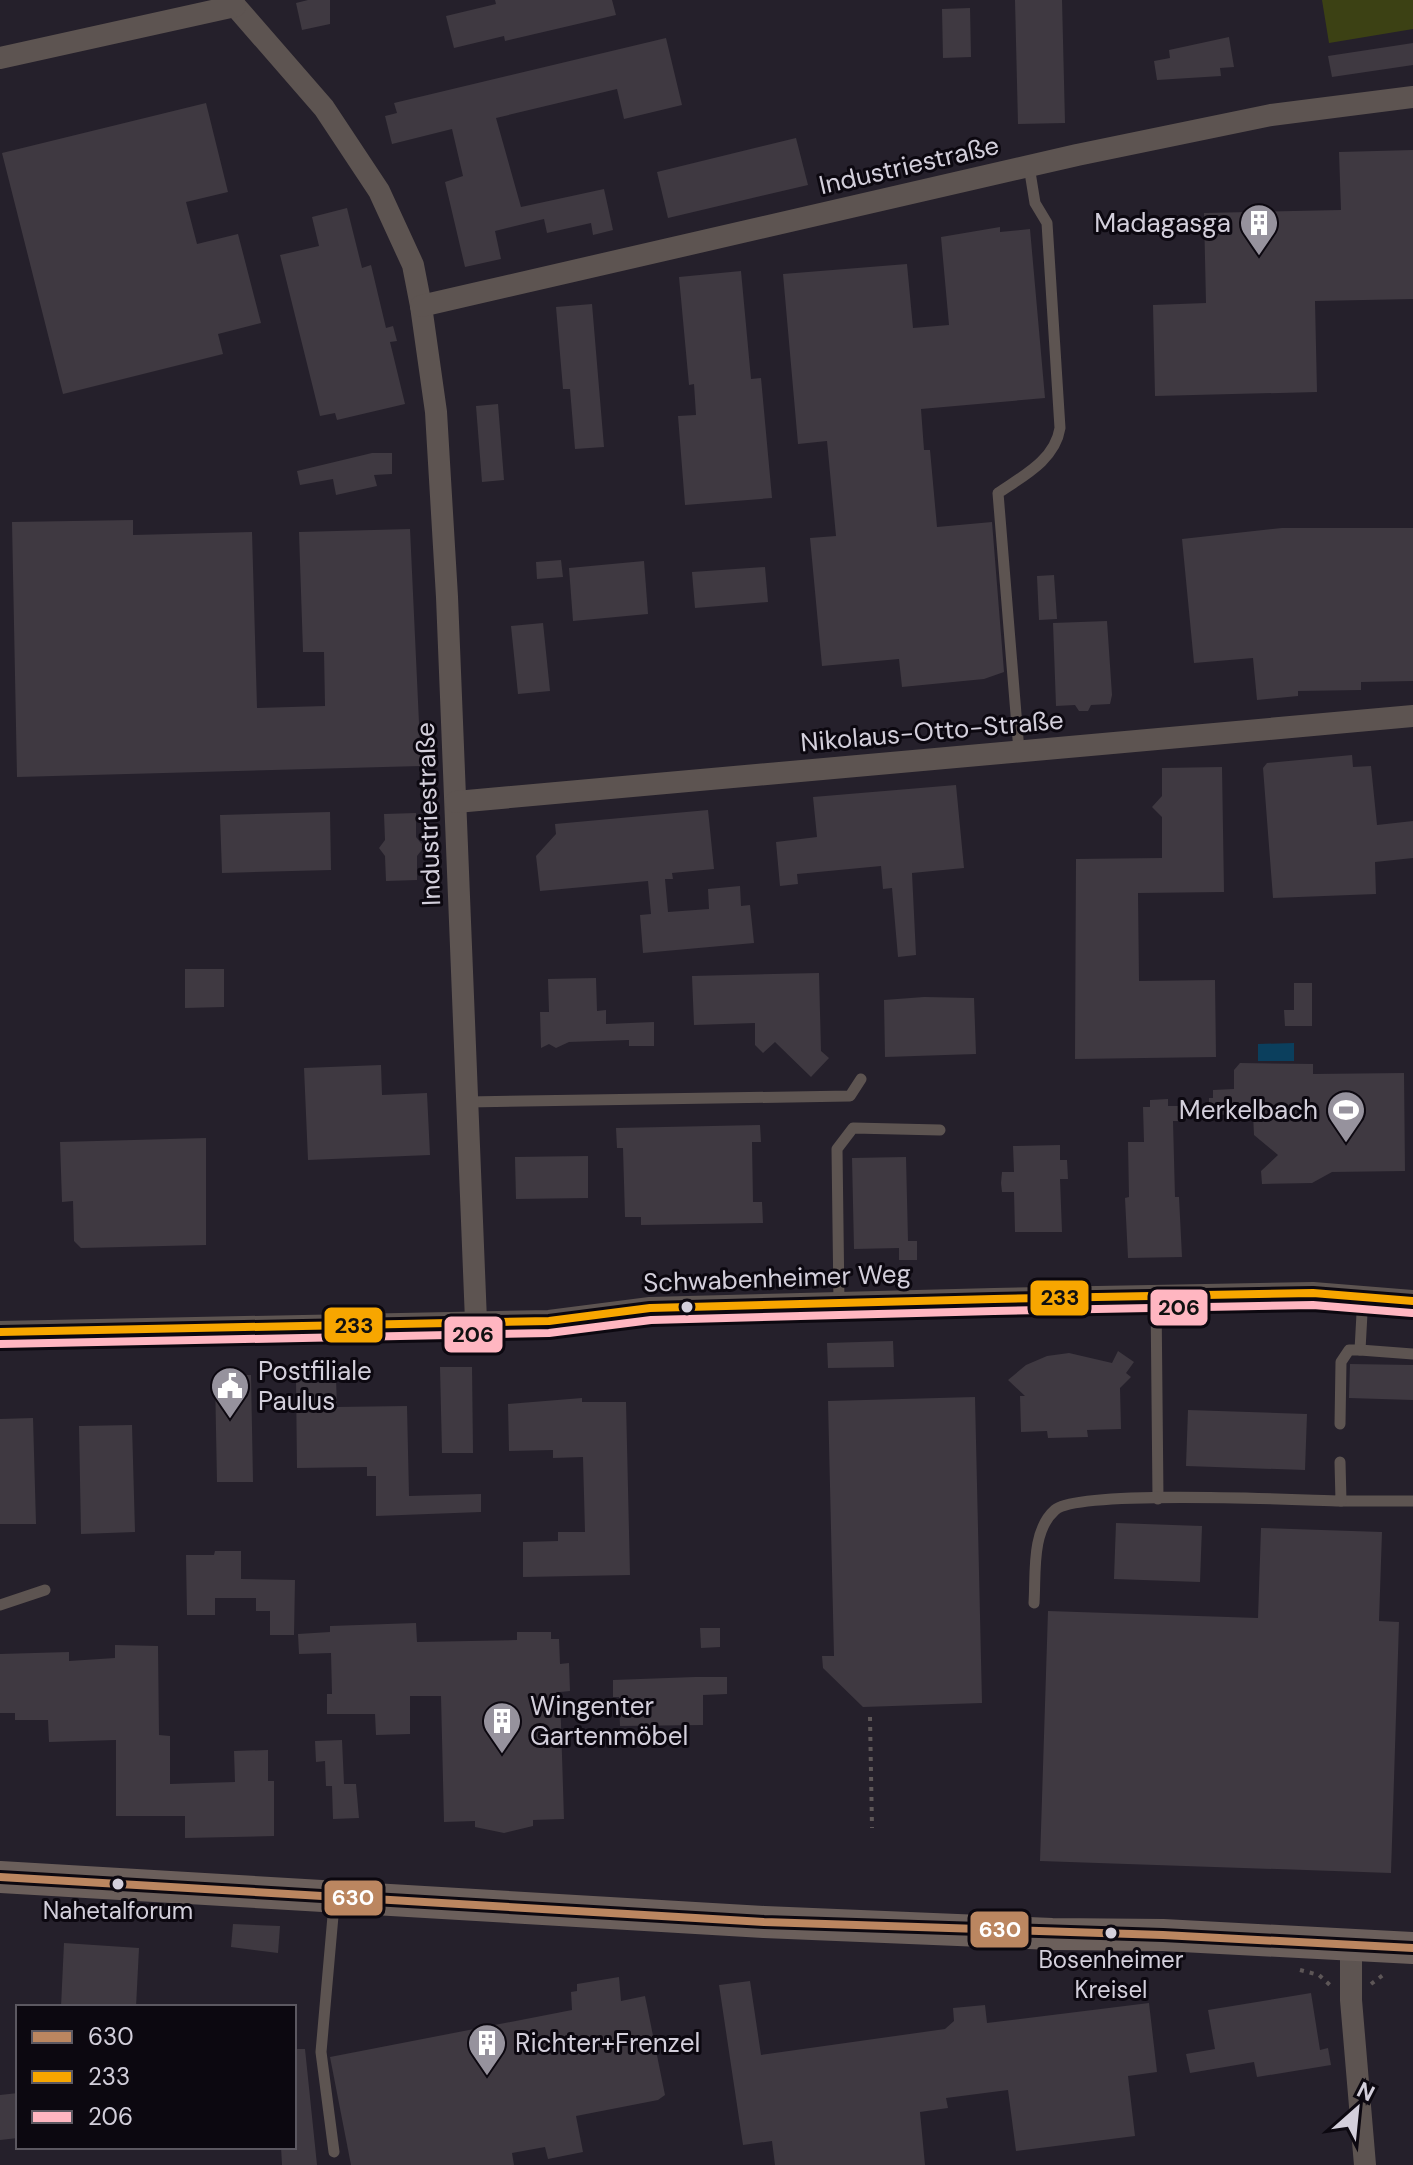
<svg xmlns="http://www.w3.org/2000/svg" width="1413" height="2165" font-family="'DM Sans',sans-serif">
<rect width="100%" height="100%" fill="#25202b"/>
<polygon fill="#3c4114" points="1322,0 1413,0 1413,29 1329,43"/>
<polygon fill="#0b3f5d" points="1294,1043 1294,1061 1258,1061 1258,1044"/>
<g fill="#3f3941">
<polygon points="308,0 330,0 330,24 302,30 296,3"/>
<polygon points="495,0 612,0 616,15 505,41 504,36 454,48 446,16 496,4"/>
<polygon points="1015,0 1062,0 1065,123 1018,124"/>
<polygon points="970,8 971,57 943,58 942,9"/>
<polygon points="1229,37 1234,67 1220,68 1221,76 1157,80 1154,61 1170,58 1169,50"/>
<polygon points="666,38 682,105 624,119 617,89 496,118 521,207 604,189 613,230 593,235 591,223 547,233 544,219 495,231 501,259 465,267 445,182 463,176 452,129 392,144 385,116 397,113 394,103"/>
<polygon points="1413,43 1413,65 1332,77 1328,56"/>
<polygon points="206,103 228,192 186,202 197,244 238,234 261,323 218,334 223,354 63,394 2,153"/>
<polygon points="796,138 808,185 668,218 657,172"/>
<polygon points="1413,150 1413,299 1315,301 1317,392 1155,396 1153,305 1206,303 1204,213 1341,210 1339,152"/>
<polygon points="347,208 362,268 371,265 386,328 393,326 397,341 390,342 405,404 337,420 335,413 320,416 280,255 319,246 312,217"/>
<polygon points="1000,227 1000,232 1030,229 1045,398 921,409 924,450 930,450 937,527 992,522 1004,672 984,679 902,687 899,659 822,666 810,538 836,536 827,441 798,444 783,274 907,264 913,328 949,325 941,237"/>
<polygon points="741,271 751,379 761,378 772,498 685,505 678,416 696,415 694,384 689,385 679,277"/>
<polygon points="592,304 604,447 575,449 570,389 563,389 556,307"/>
<polygon points="498,404 504,480 482,482 476,406"/>
<polygon points="372,453 392,453 392,474 374,475 377,486 336,495 333,479 300,485 297,471"/>
<polygon points="133,520 133,535 252,532 257,708 325,706 324,652 303,652 299,532 410,529 421,766 17,777 12,522"/>
<polygon points="1282,528 1413,528 1413,681 1361,682 1361,690 1298,691 1298,696 1257,700 1253,658 1194,663 1182,539"/>
<polygon points="561,560 563,577 537,579 536,562"/>
<polygon points="644,561 648,614 573,621 569,568"/>
<polygon points="765,567 768,602 695,608 692,572"/>
<polygon points="1054,575 1057,619 1039,620 1037,576"/>
<polygon points="1107,621 1112,695 1110,704 1091,705 1088,711 1079,711 1075,705 1056,706 1053,623"/>
<polygon points="543,623 550,691 518,694 511,626"/>
<polygon points="1352,755 1353,767 1371,766 1377,825 1413,821 1413,858 1375,862 1376,894 1273,898 1263,768 1267,763"/>
<polygon points="1222,767 1224,892 1138,893 1139,981 1215,980 1216,1057 1075,1059 1076,859 1162,858 1162,817 1152,807 1162,796 1162,768"/>
<polygon points="956,785 964,868 912,873 916,955 898,957 892,888 883,889 881,866 797,874 798,884 780,886 776,842 817,837 813,797"/>
<polygon points="708,810 714,869 672,873 673,879 665,879 668,912 709,909 708,889 740,886 741,906 750,905 754,943 643,953 640,915 651,914 648,881 540,891 536,856 556,834 555,824"/>
<polygon points="330,812 331,870 222,873 220,815"/>
<polygon points="416,813 416,837 424,847 417,856 417,880 386,881 385,856 379,848 385,840 384,814"/>
<polygon points="185,969 224,969 224,1007 185,1008"/>
<polygon points="819,973 821,1051 829,1058 811,1077 775,1042 763,1053 755,1045 755,1023 694,1025 692,976"/>
<polygon points="596,978 597,1011 606,1010 606,1024 654,1022 654,1046 629,1046 629,1040 569,1042 556,1048 549,1044 541,1048 540,1012 549,1012 548,979"/>
<polygon points="1294,983 1312,983 1312,1026 1285,1026 1284,1010 1294,1010"/>
<polygon points="924,997 974,998 976,1054 885,1057 884,1000"/>
<polygon points="1240,1063 1313,1064 1313,1074 1404,1073 1405,1171 1332,1172 1312,1183 1262,1184 1261,1171 1278,1155 1254,1135 1253,1114 1209,1115 1209,1098 1213,1098 1213,1090 1234,1089 1234,1070"/>
<polygon points="381,1065 382,1095 427,1093 430,1155 308,1160 304,1068"/>
<polygon points="1168,1099 1168,1106 1179,1106 1179,1121 1173,1121 1175,1197 1179,1197 1182,1257 1128,1258 1125,1198 1129,1197 1128,1142 1144,1142 1143,1107 1150,1107 1150,1100"/>
<polygon points="760,1125 761,1142 752,1142 753,1202 762,1202 763,1223 641,1225 641,1217 625,1217 623,1148 617,1148 616,1128"/>
<polygon points="206,1138 206,1245 81,1248 74,1241 73,1201 62,1202 60,1142"/>
<polygon points="1060,1145 1060,1160 1067,1160 1068,1179 1060,1179 1062,1232 1015,1232 1014,1192 1002,1192 1001,1183 1002,1172 1014,1172 1013,1146"/>
<polygon points="588,1156 588,1198 516,1199 515,1157"/>
<polygon points="906,1157 908,1241 917,1241 917,1260 899,1260 899,1248 854,1249 852,1158"/>
<polygon points="893,1341 894,1367 828,1368 827,1343"/>
<polygon points="1118,1351 1134,1362 1126,1373 1131,1377 1120,1388 1121,1429 1087,1430 1088,1437 1048,1438 1047,1431 1021,1432 1020,1396 1025,1396 1008,1380 1026,1365 1047,1356 1069,1353 1112,1363"/>
<polygon points="1350,1364 1413,1365 1413,1400 1349,1398"/>
<polygon points="440,1367 472,1367 473,1453 442,1453"/>
<polygon points="239,1375 251,1375 253,1482 217,1482 215,1376"/>
<polygon points="336,1378 337,1407 407,1406 409,1496 481,1494 481,1512 376,1516 376,1476 367,1476 367,1467 297,1468 296,1379"/>
<polygon points="975,1397 982,1703 863,1707 823,1668 822,1656 834,1656 828,1401"/>
<polygon points="582,1398 582,1402 626,1402 630,1575 523,1577 523,1542 558,1541 558,1532 585,1532 583,1457 553,1458 553,1450 509,1451 508,1404"/>
<polygon points="1188,1410 1307,1414 1305,1470 1186,1466"/>
<polygon points="33,1418 36,1524 0,1524 0,1419"/>
<polygon points="132,1425 135,1532 81,1534 79,1426"/>
<polygon points="1116,1523 1202,1526 1200,1582 1114,1579"/>
<polygon points="1261,1528 1382,1532 1379,1621 1399,1622 1391,1873 1040,1861 1048,1611 1258,1618"/>
<polygon points="215,1551 241,1551 241,1579 295,1580 294,1635 270,1635 270,1611 256,1611 256,1598 215,1598 215,1615 187,1615 186,1555 214,1555"/>
<polygon points="416,1623 417,1642 517,1640 517,1632 551,1632 551,1639 559,1639 560,1664 569,1663 570,1691 560,1692 564,1819 533,1820 533,1826 504,1833 475,1827 475,1821 444,1822 441,1696 410,1696 410,1734 376,1735 375,1714 327,1714 327,1694 332,1694 331,1653 299,1654 298,1634 330,1632 330,1626"/>
<polygon points="700,1628 720,1628 720,1647 701,1648"/>
<polygon points="115,1645 158,1646 159,1735 170,1736 170,1784 235,1782 234,1751 268,1750 268,1781 274,1781 274,1836 185,1838 185,1816 116,1816 116,1740 49,1742 48,1720 15,1720 15,1713 0,1713 0,1654 69,1652 69,1661 115,1658"/>
<polygon points="695,1677 727,1677 727,1694 703,1695 703,1725 620,1726 619,1697 613,1697 613,1680"/>
<polygon points="342,1740 344,1784 356,1784 359,1818 333,1819 332,1786 326,1786 325,1761 316,1762 315,1741"/>
<polygon points="233,1924 280,1926 278,1953 231,1947"/>
<polygon points="64,1943 139,1948 136,2007 61,2007"/>
<polygon points="619,1977 621,2001 645,1996 665,2095 658,2100 576,2116 583,2152 548,2159 545,2147 512,2153 514,2165 351,2165 330,2057 572,2010 571,1992 577,1991 577,1984"/>
<polygon points="750,1981 761,2055 945,2029 954,2021 953,2008 985,2005 987,2023 1149,2003 1157,2072 1128,2076 1135,2136 1016,2151 1008,2090 946,2098 948,2108 920,2112 925,2165 775,2165 772,2141 743,2145 719,1985"/>
<polygon points="1311,1993 1320,2050 1328,2048 1331,2065 1257,2077 1254,2062 1190,2073 1186,2054 1215,2049 1208,2010"/>
<polygon points="294,2049 305,2049 317,2165 282,2165 281,2147 294,2147"/>
<polygon points="18,2093 18,2138 0,2140 0,2095"/>
</g>
<g fill="none" stroke-linecap="round" stroke-linejoin="round">
<g stroke="#5d5657" stroke-width="4" stroke-dasharray="4 6" stroke-linecap="butt">
<polyline points="870,1717 872,1828"/>
<polyline points="1300,1970 1319,1975 1330,1985"/>
<polyline points="1371,1984 1383,1975"/>
</g>
<g stroke="#5d5451" stroke-width="11">
<path d="M1019,751L998,493C1023,476 1055,460 1060,428L1047,223L1035,203L1029,166"/>
<polyline points="467,1102 850,1096 861,1079"/>
<polyline points="1363,1295 1360,1350 1413,1354"/>
<polyline points="1156,1296 1158,1499"/>
<polyline points="839,1303 837,1149 853,1128 940,1130"/>
<polyline points="1340,1424 1341,1362 1349,1350 1360,1350"/>
<polyline points="1341,1501 1413,1501"/>
<path d="M1034,1603C1036,1574 1031,1531 1055,1510C1078,1489 1297,1500 1341,1501L1340,1462"/>
<polyline points="0,1605 45,1590"/>
<polyline points="333,1916 321,2052 334,2152"/>
</g>
<g stroke="#5d5451" stroke-width="22">
<polyline points="230,0 324,108 379,191 413,265 421,306 436,412 447,597 476,1321"/>
<polyline points="0,58 235,6"/>
<polyline points="421,306 1077,155 1271,115 1413,97"/>
<polyline points="456,802 1413,716"/>
<polyline points="0,1332 549,1321 650,1308 994,1299 1313,1293 1413,1301"/>
<polyline points="1351,1944 1351,2000 1365,2165"/>
</g>
<polyline stroke="#6b5f5b" stroke-width="32" points="0,1877 764,1922 1052,1934 1163,1935 1413,1948"/>
<defs>
<polyline id="bus-1" points="0,1877 764,1922 1163,1935 1413,1948"/>
<polyline id="bus-2" points="0,1332 549,1321 650,1308 994,1299 1313,1293 1413,1301"/>
<polyline id="bus-3" points="0,1344 549,1333 651,1320 994,1311 1313,1305 1412,1313"/>
</defs>
<use href="#bus-1" stroke="#0c0810" stroke-width="14"/>
<use href="#bus-2" stroke="#0c0810" stroke-width="14"/>
<use href="#bus-3" stroke="#0c0810" stroke-width="14"/>
<use href="#bus-1" stroke="#bb8660" stroke-width="8"/>
<use href="#bus-2" stroke="#f7a600" stroke-width="8"/>
<use href="#bus-3" stroke="#ffb6c1" stroke-width="8"/>
</g>
<defs>
<symbol id="building-pin" viewBox="-11 -11 22 30"><path d="M0 17L-7.5 6A9.5 9.5 0 1 1 7.5 6Z" fill="#96929d" stroke="#0c0810"/><path d="M-4-6H4V6H1V3H-1V6H-4ZM-2.5-4.3h1.7v1.8h-1.7ZM.8-4.3h1.7v1.8H.8ZM-2.5-1h1.7V.8h-1.7ZM.8-1h1.7V.8H.8Z" fill="#fff"/></symbol>
<symbol id="stadium-pin" viewBox="-11 -11 22 30"><path d="M0 17L-7.5 6A9.5 9.5 0 1 1 7.5 6Z" fill="#96929d" stroke="#0c0810"/><path d="M0-5a6.5 5 0 1 0 0 10a6.5 5 0 1 0 0-10ZM-3.5-1.8h7v3.6h-7Z" fill="#fff"/></symbol>
<symbol id="civic-pin" viewBox="-11 -11 22 30"><path d="M0 17L-7.5 6A9.5 9.5 0 1 1 7.5 6Z" fill="#96929d" stroke="#0c0810"/><path d="M-.6-6.5H3V-4.5H.6V-3L4-1V1h2V6H-6V1h2V-1L-.6-3ZM-1.2 2.5V6h2.4V2.5Z" fill="#fff"/></symbol>
</defs>
<g fill-rule="evenodd">
<use href="#building-pin" x="1237" y="201" width="44" height="60"/>
<use href="#stadium-pin" x="1324" y="1088" width="44" height="60"/>
<use href="#civic-pin" x="208" y="1364" width="44" height="60"/>
<use href="#building-pin" x="480" y="1699" width="44" height="60"/>
<use href="#building-pin" x="465" y="2021" width="44" height="60"/>
</g>
<g fill="#d3cfdb" stroke="#0c0810" stroke-width="3">
<circle cx="687" cy="1307" r="7"/>
<circle cx="118" cy="1884" r="7"/>
<circle cx="1111" cy="1933" r="7"/>
</g>
<g text-anchor="middle" dominant-baseline="central" stroke-width="6" stroke-linejoin="round" paint-order="stroke">
<g font-size="24" fill="#d3cfdb" stroke="#0c0810">
<text x="118" y="1910">Nahetalforum</text>
<text x="1111" y="1959">Bosenheimer<tspan x="1111" dy="30">Kreisel</tspan></text>
</g>
<g font-size="26" fill="#d3cfdb" stroke="#0c0810">
<text transform="translate(909 165) rotate(-13)">Industriestraße</text>
<text transform="translate(932 731) rotate(-5)">Nikolaus-Otto-Straße</text>
<text transform="translate(428 814) rotate(-92)">Industriestraße</text>
<text transform="translate(777 1278) rotate(-2)">Schwabenheimer Weg</text>
</g>
<g font-size="26" fill="#d3cfdb" stroke="#0c0810" text-anchor="start">
<text x="1231" y="223" text-anchor="end">Madagasga</text>
<text x="1318" y="1110" text-anchor="end">Merkelbach</text>
<text x="258" y="1371">Postfiliale<tspan x="258" dy="30">Paulus</tspan></text>
<text x="530" y="1706">Wingenter<tspan x="530" dy="30">Gartenmöbel</tspan></text>
<text x="515" y="2043">Richter+Frenzel</text>
</g>
</g>
<g stroke="#0c0810" stroke-width="3">
<rect x="1029" y="1279" width="61" height="38" rx="8" fill="#f7a600"/>
<rect x="1149" y="1288" width="60" height="39" rx="8" fill="#ffb6c1"/>
<rect x="323" y="1306" width="61" height="38" rx="8" fill="#f7a600"/>
<rect x="443" y="1315" width="61" height="39" rx="8" fill="#ffb6c1"/>
<rect x="323" y="1879" width="61" height="38" rx="8" fill="#bb8660"/>
<rect x="969" y="1910" width="61" height="39" rx="8" fill="#bb8660"/>
</g>
<g font-size="22" text-anchor="middle" font-weight="bold" fill="#fff">
<text x="353" y="1905">630</text>
<text x="1000" y="1937">630</text>
</g>
<g font-size="22" text-anchor="middle" font-weight="bold" fill="#111">
<text x="1060" y="1305">233</text>
<text x="1179" y="1315">206</text>
<text x="354" y="1333">233</text>
<text x="473" y="1342">206</text>
</g>
<rect x="16" y="2005" width="280" height="144" fill="#0c0810" stroke="#5c5861" stroke-width="2"/>
<rect x="32" y="2031" width="40" height="12" fill="#bb8660" stroke="#5c5861" stroke-width="2"/>
<text x="88" y="2045" font-size="24" fill="#d3cfdb">630</text>
<rect x="32" y="2071" width="40" height="12" fill="#f7a600" stroke="#5c5861" stroke-width="2"/>
<text x="88" y="2085" font-size="24" fill="#d3cfdb">233</text>
<rect x="32" y="2111" width="40" height="12" fill="#ffb6c1" stroke="#5c5861" stroke-width="2"/>
<text x="88" y="2125" font-size="24" fill="#d3cfdb">206</text>
<g transform="translate(1357 2109) rotate(27)" stroke="#0c0810" stroke-width="6" paint-order="stroke">
<path d="M0-6L14 30L0 20L-14 30Z" fill="#d3cfdb"/>
<text y="-12" font-size="22" font-weight="bold" text-anchor="middle" fill="#d3cfdb">N</text>
</g>
</svg>
